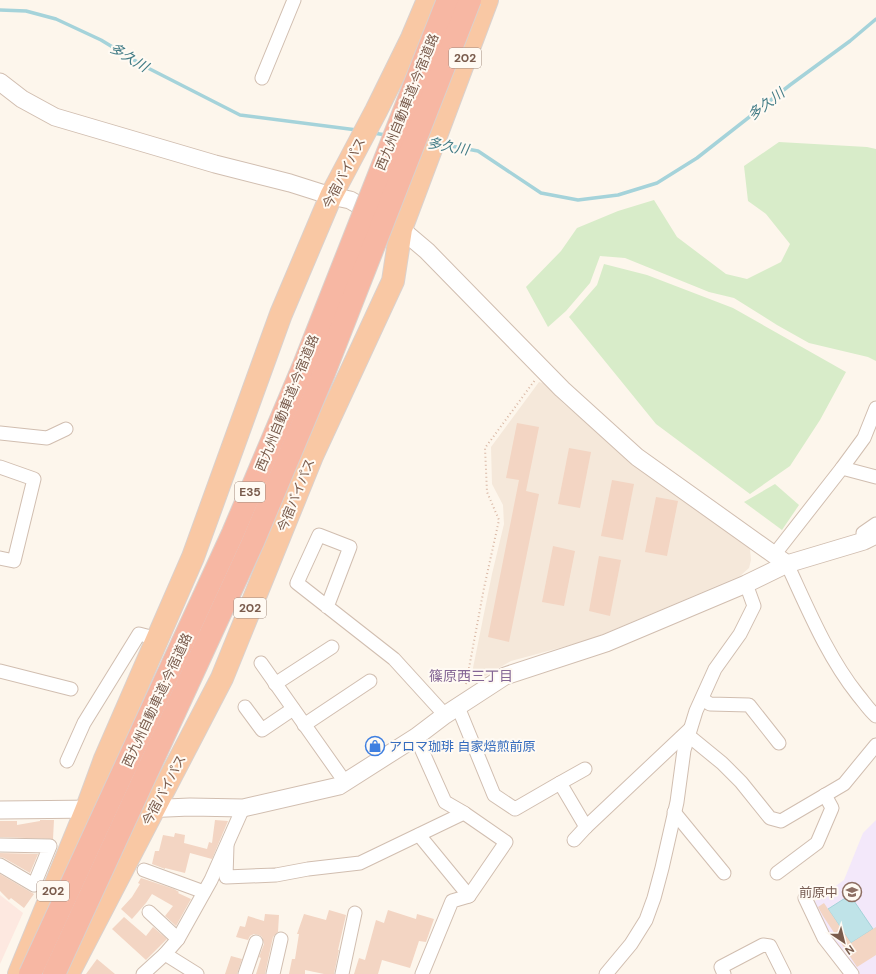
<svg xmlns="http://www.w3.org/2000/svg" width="876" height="974" font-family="'DM Sans','Noto Sans JP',sans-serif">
<rect width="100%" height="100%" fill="#fdf6ec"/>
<polygon fill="#f5e8da" points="539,382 543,383 564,404 655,480 736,537 750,549 751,560 749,568 740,576 589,640 511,661 485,676 474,673 473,668 492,574 504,524 503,505 492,484 491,447"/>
<polygon fill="#fde8e0" points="0,895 23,913 0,964"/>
<polygon fill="#f3e8fa" points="876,820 876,974 858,974 826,931 811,904 844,880 863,833"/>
<g fill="#d8ecc9">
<polygon points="779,142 867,147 876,149 876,361 868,357 809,343 777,325 734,298 709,292 625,258 600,256 590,283 566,311 548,327 526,287 561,251 577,228 618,211 654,200 677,237 726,274 747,279 781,262 790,244 766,214 748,201 744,166"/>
<polygon points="604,264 647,275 733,308 846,372 820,420 790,466 750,494 656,424 569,317 597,285"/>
<polygon points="775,484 799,505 782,530 744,502"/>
</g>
<polygon fill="#bfe3e8" stroke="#a5d3da" points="850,895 873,929 851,943 828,909"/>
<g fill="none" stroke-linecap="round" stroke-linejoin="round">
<g stroke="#a5d3da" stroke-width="3.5">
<polyline points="0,10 26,11 56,19 101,40 144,66 240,115 357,130"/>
<polyline points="373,133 386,135"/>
<polyline points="440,144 478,151 541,193 578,200 618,195 657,183 697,158 790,85 850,41 876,19"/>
</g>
</g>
<g fill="#f3d5c3">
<polygon points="517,423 539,427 526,491 539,494 509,642 488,637 519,480 506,478"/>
<polygon points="569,448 591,452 580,508 558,504"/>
<polygon points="612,480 634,484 623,540 601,536"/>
<polygon points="656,497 678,501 667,556 645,552"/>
<polygon points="553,546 575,551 564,606 542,602"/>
<polygon points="599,556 621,560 610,616 589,611"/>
<polygon points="40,820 54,820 53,839 0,837 0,821 17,821 17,825 40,821"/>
<polygon points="215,820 228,821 212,859 190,853 185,873 165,868 165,869 152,864 155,851 159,851 163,835 174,837 175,833 185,835 184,843 207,849 209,842 212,843"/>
<polygon points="0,853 37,854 38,854 30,873 4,858 0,857"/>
<polygon points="0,874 34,894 24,908 11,898 9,900 0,891"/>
<polygon points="141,878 174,889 179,892 178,893 191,899 176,926 165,916 173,906 152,894 146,903 132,919 121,909 132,897 140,884 138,883"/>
<polygon points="824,903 851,943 876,927 876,955 857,967 823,916 818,907"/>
<polygon points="329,910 346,915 338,950 339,950 334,974 324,974 305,970 305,974 289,974 292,959 295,959 299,934 297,934 304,914 326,920"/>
<polygon points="388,910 416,919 417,914 434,919 426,942 419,941 410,968 382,960 378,974 354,974 359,958 365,960 376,920 384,923"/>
<polygon points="265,914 279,915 278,932 273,937 265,974 256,974 261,958 259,957 264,944 262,937 259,935 254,934 250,936 248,940 236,937 240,926 245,927 248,916 264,921"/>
<polygon points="124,917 146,936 153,927 167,939 146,960 112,929"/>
<polygon points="231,956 242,959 237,974 225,974"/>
<polygon points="97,959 115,974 86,974"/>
</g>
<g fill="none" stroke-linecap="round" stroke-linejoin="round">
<defs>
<g id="minor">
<polyline points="262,78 294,0"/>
<polyline points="0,433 47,438 66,429"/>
<polyline points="0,467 34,479 14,561 0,558"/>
<polyline points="842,468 876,477"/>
<polyline points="864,541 863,533 876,524"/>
<polyline points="774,555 842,468 864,438 876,408"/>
<path d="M787,564C808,609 827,656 858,695C864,702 869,710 876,716"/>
<polyline points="327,607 350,547 319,535 297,583 394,659 445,715"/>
<polyline points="261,663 345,782"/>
<polyline points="0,671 71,689"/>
<polyline points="275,684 332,647"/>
<polyline points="702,699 710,704 749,705 779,743"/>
<polyline points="245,707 262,730 293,709"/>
<polyline points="458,707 494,795 515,809 560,783 586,827 690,729"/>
<polyline points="304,725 370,681"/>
<polyline points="689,736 722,763 741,782 770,818 781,821 844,784 876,745"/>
<polyline points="416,737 445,802 464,813 506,842 469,896 452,901 422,974"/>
<polyline points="67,761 84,723 139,634 158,639"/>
<polyline points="560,783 585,769"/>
<polyline points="674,812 724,873"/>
<polyline points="419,835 469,896"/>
<polyline points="574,840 586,827"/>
<polyline points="0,845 50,846 34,885 0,865"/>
<polyline points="227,845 226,877 276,875 308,869 360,863 464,813"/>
<polyline points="144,870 204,892"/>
<polyline points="777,873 817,843 832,808 825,795"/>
<polyline points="805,898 824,938 852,974"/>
<polyline points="149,912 178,939"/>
<polyline points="165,954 197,974"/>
<polyline points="143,974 165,954 178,939 211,880 243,808"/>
<polyline points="245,974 256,942"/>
<polyline points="273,974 281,939"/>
<polyline points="342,974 355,913"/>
<polyline points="606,974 631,944 646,920 654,898 662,868 677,802 684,750 696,711 715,669 740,634 754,606 746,584"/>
<polyline points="724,974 721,967 763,945 770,946 784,974"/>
</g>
<g id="tertiary">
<polyline points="0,82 22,99 55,117 215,164 290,183 331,196 350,200 357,204"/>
<polyline points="401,229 427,251 562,389 637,457 787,564"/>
<polyline points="144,809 190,807 243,808 339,786 416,737 445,715 505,676 606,643 746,584 787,564 864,541 876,535"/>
<polyline points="0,810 98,809"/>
</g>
<g id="trunk">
<polyline points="19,974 87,808 105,759 193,557 281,314 331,196 376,111 412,38 428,0"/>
<polyline points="68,974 222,678 312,456 393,281 401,229 487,0"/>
</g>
</defs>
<use href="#minor" stroke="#d1beb0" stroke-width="15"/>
<use href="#tertiary" stroke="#d1beb0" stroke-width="19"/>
<use href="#trunk" stroke="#dad1cd" stroke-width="24"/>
<polyline stroke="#d9b8a5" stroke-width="2" stroke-dasharray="1 3" stroke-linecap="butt" points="466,684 484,588 499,520 487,492 485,448 535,380"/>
<use href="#minor" stroke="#fff" stroke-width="13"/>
<use href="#tertiary" stroke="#fff" stroke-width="17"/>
<use href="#trunk" stroke="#f9c8a4" stroke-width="22"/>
<defs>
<g id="motorway-bridge">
<polyline points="30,974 233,533 304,365 448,0"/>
<polyline points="54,974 253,542 324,373 470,0"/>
</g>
</defs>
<use href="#motorway-bridge" stroke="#dad1cd" stroke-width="24" stroke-linecap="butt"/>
<use href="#motorway-bridge" stroke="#f7b7a3" stroke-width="22"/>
</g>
<defs>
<symbol id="shop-ring" viewBox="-11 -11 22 22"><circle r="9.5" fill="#fffaf3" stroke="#3f7fe0" stroke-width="1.5"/><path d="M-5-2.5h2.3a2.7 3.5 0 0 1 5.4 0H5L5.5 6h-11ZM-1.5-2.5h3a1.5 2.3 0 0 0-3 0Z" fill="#3f7fe0"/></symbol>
<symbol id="school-ring" viewBox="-11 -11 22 22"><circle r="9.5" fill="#fffaf3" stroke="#8d6e63" stroke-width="1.5"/><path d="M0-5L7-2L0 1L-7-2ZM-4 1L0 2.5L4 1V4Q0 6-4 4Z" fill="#8d6e63"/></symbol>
</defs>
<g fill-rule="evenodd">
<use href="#shop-ring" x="364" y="735" width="22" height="22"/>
<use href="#school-ring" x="841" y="881" width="22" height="22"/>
</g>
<g text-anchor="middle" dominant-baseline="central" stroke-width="4" stroke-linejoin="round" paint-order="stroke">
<g fill="#fffaf3" stroke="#a28b7f" stroke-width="1">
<rect x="449" y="48" width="32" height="20" rx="3"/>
<rect x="235" y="482" width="30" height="20" rx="3"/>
<rect x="234" y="598" width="32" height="20" rx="3"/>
<rect x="37" y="881" width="32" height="20" rx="3"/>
</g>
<g font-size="12" font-weight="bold" fill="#7a5c4d">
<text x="465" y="58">202</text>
<text x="250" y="492">E35</text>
<text x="250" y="608">202</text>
<text x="53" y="891">202</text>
</g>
<g font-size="13" fill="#7a5c4d" stroke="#fffaf3">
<text transform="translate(407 102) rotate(-68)">西九州自動車道;今宿道路</text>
<text transform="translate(344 173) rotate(-63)">今宿バイパス</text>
<text transform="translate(287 403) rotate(-68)">西九州自動車道;今宿道路</text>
<text transform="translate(296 495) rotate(-68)">今宿バイパス</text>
<text transform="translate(157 700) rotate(-65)">西九州自動車道;今宿道路</text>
<text transform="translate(164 790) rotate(-62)">今宿バイパス</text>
</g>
<g font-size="13" fill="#366cbe" stroke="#fffaf3" text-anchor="start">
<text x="389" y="746">アロマ珈琲 自家焙煎前原</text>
</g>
<g font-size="13" fill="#785e54" stroke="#fffaf3" text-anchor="end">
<text x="838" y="892">前原中</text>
</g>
<g font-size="14" font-style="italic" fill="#437c86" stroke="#fffaf3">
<text transform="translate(129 57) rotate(31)">多久川</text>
<text transform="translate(766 104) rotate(-38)">多久川</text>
<text transform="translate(448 146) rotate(10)">多久川</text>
</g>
<g font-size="14" fill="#846695" stroke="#fffaf3">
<text x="471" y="676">篠原西三丁目</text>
</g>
</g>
<g transform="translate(844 942) rotate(145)" stroke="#fffaf3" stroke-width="3" paint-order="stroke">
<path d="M0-3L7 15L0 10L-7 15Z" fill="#7a5c4d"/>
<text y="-6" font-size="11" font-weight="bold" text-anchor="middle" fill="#7a5c4d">N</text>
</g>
</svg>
